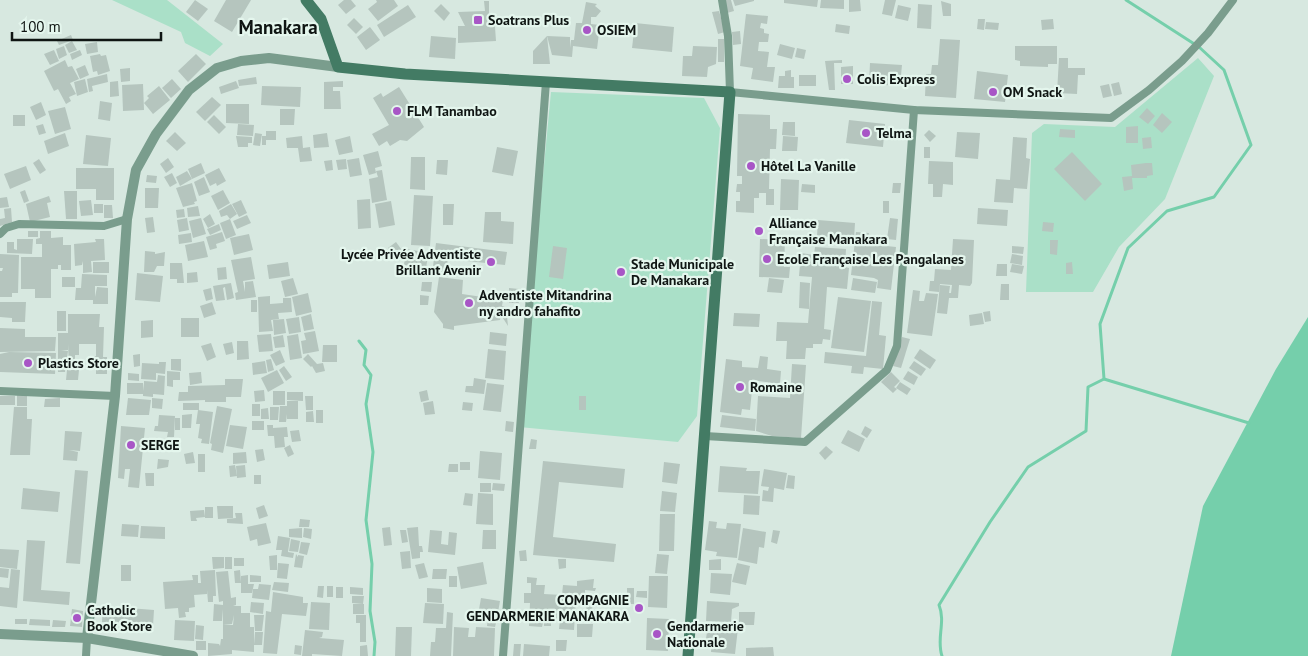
<svg xmlns="http://www.w3.org/2000/svg" width="1308" height="656" font-family="'PT Sans',sans-serif">
<rect width="100%" height="100%" fill="#d7e8e0"/>
<g fill="#aae0c8">
<polygon points="112,0 167,0 223,44 210,56 185,43 181,32"/>
<polygon points="1198,58 1214,76 1165,199 1119,247 1093,292 1026,292 1032,133 1044,124 1115,127"/>
<polygon points="551,92 704,98 720,128 697,416 678,442 519,427"/>
</g>
<polygon fill="#75cfab" points="1308,317 1308,656 1171,656 1203,506 1276,369"/>
<g fill="none" stroke-linecap="round" stroke-linejoin="round">
<g stroke="#75cfab" stroke-width="3">
<polyline points="359,341 366,350 364,365 371,375 366,404 373,452 366,520 372,564 370,611 375,642 374,656"/>
<polyline points="1104,379 1249,423"/>
<path d="M942,656C936,639 946,622 939,605L990,522L1028,467L1086,431L1088,387L1104,379L1100,324L1128,248L1167,211L1214,197L1251,145L1224,70L1199,47L1126,0"/>
</g>
</g>
<g fill="#b5c5be">
<polygon points="195,0 208,9 198,21 186,12"/>
<polygon points="226,0 251,0 232,32 214,21"/>
<polygon points="344,0 351,0 356,6 346,14 338,5"/>
<polygon points="376,0 394,0 398,6 378,21 368,9 377,2"/>
<polygon points="724,0 731,0 734,11 727,13"/>
<polygon points="733,0 754,0 754,1 735,6"/>
<polygon points="784,0 818,0 817,7 784,3"/>
<polygon points="821,0 844,0 844,9 820,8"/>
<polygon points="849,0 860,0 861,11 849,12"/>
<polygon points="885,0 896,0 892,16 882,14"/>
<polygon points="484,1 489,1 489,14 494,13 496,41 458,43 458,26 465,26 458,12 485,11"/>
<polygon points="941,1 951,4 951,16 943,16"/>
<polygon points="586,2 597,4 595,6 601,11 596,17 591,17 591,24 600,25 597,49 573,46 572,57 552,55 547,36 570,37 570,48 571,40 574,40 576,23 582,23"/>
<polygon points="441,4 450,13 444,21 434,11"/>
<polygon points="918,4 932,5 931,29 917,28"/>
<polygon points="408,5 416,17 384,37 377,25"/>
<polygon points="898,5 911,8 908,21 895,18"/>
<polygon points="719,11 725,32 718,34 712,12"/>
<polygon points="746,14 768,16 767,24 761,23 760,28 764,29 764,33 769,34 768,42 759,42 758,51 769,52 767,67 775,67 773,82 751,79 753,68 740,66"/>
<polygon points="354,18 363,27 356,34 347,25"/>
<polygon points="978,19 985,19 984,30 977,29"/>
<polygon points="1053,19 1054,29 1042,30 1041,20"/>
<polygon points="986,22 999,23 998,30 985,29"/>
<polygon points="635,23 674,27 672,52 632,48"/>
<polygon points="836,24 850,26 849,34 835,32"/>
<polygon points="370,27 380,40 366,50 357,37"/>
<polygon points="740,31 741,44 733,45 732,32"/>
<polygon points="71,35 73,40 59,45 57,41"/>
<polygon points="431,36 456,38 455,59 429,57"/>
<polygon points="547,36 550,64 533,64 533,51"/>
<rect x="718" y="39" width="6" height="23"/>
<polygon points="940,39 960,40 956,98 925,96 926,74 931,74 932,65 938,65"/>
<polygon points="72,41 77,50 69,53 65,45"/>
<polygon points="97,42 98,52 87,54 85,44"/>
<polygon points="780,44 795,48 792,59 777,55"/>
<polygon points="64,46 67,55 59,59 56,49"/>
<polygon points="693,46 717,47 716,64 708,67 707,77 682,76 683,56 692,56"/>
<polygon points="1015,46 1057,46 1057,64 1048,64 1048,67 1020,66 1020,61 1015,60"/>
<polygon points="797,48 806,50 804,59 795,57"/>
<polygon points="54,50 59,61 50,65 44,54"/>
<polygon points="80,50 82,55 72,60 70,54"/>
<polygon points="100,54 101,56 106,55 110,71 98,75 97,71 93,72 90,56"/>
<polygon points="196,54 206,64 188,82 178,71"/>
<polygon points="1059,58 1068,58 1068,68 1085,68 1085,75 1078,75 1077,94 1057,93"/>
<polygon points="65,60 68,67 72,66 79,79 70,83 76,94 69,97 71,101 66,104 58,89 54,91 44,71"/>
<polygon points="842,60 842,63 834,63 835,90 829,90 825,61"/>
<polygon points="870,63 902,65 900,86 869,84"/>
<polygon points="85,65 89,75 80,79 76,69"/>
<polygon points="853,66 853,84 841,84 841,67"/>
<polygon points="130,68 130,81 121,82 120,69"/>
<polygon points="791,70 791,77 794,77 794,88 778,88 779,76 785,76 785,71"/>
<polygon points="977,71 1008,75 1005,102 974,99"/>
<polygon points="107,74 108,82 92,86 93,91 89,92 87,79"/>
<rect x="799" y="75" width="17" height="11"/>
<polygon points="256,77 257,84 239,86 238,80"/>
<polygon points="85,79 88,92 77,96 74,82"/>
<polygon points="172,79 181,89 171,98 162,88"/>
<polygon points="118,81 119,96 110,97 110,82"/>
<polygon points="236,81 239,88 221,94 219,87"/>
<polygon points="343,81 343,87 333,87 333,91 340,91 341,109 324,109 324,82"/>
<polygon points="1119,82 1122,94 1114,96 1111,84"/>
<polygon points="143,84 144,110 123,111 122,85"/>
<polygon points="1109,84 1112,96 1103,98 1100,86"/>
<polygon points="159,86 170,100 153,114 144,103 149,98 147,96"/>
<polygon points="262,86 301,87 300,107 261,105"/>
<polygon points="399,87 424,127 407,141 400,140 390,146 387,141 379,146 372,134 389,125 373,98 381,93 383,97"/>
<polygon points="212,97 221,105 205,121 196,112"/>
<polygon points="100,101 112,103 110,121 98,119"/>
<polygon points="41,102 46,115 36,120 30,107"/>
<polygon points="226,104 249,104 249,124 226,123"/>
<polygon points="65,107 71,129 55,134 48,111"/>
<polygon points="1147,108 1155,116 1148,124 1139,117"/>
<polygon points="280,109 295,109 294,125 280,125"/>
<polygon points="1162,113 1172,122 1162,133 1153,125"/>
<polygon points="738,114 770,115 770,129 777,129 776,149 770,149 769,189 774,189 774,205 766,205 766,193 759,193 759,198 754,198 754,213 736,212 736,201 740,201 740,192 736,192 737,184 742,184 742,176 737,176"/>
<rect x="13" y="115" width="12" height="11"/>
<polygon points="214,115 226,127 219,134 207,122"/>
<polygon points="849,120 885,124 883,147 846,143"/>
<polygon points="783,122 795,122 795,136 782,135"/>
<polygon points="43,124 46,133 39,135 36,126"/>
<polygon points="238,124 254,125 253,136 237,135"/>
<polygon points="1138,126 1138,143 1126,143 1126,127"/>
<polygon points="1060,129 1075,130 1075,138 1059,137"/>
<polygon points="929,130 936,136 930,142 924,135"/>
<polygon points="266,131 276,131 276,140 266,140 266,145 262,145 262,136 266,136"/>
<polygon points="175,132 186,143 177,151 166,141"/>
<polygon points="957,132 980,133 978,159 955,157"/>
<polygon points="65,133 69,146 48,154 44,141"/>
<polygon points="255,133 262,134 260,146 253,145"/>
<polygon points="327,133 329,147 314,148 313,135"/>
<polygon points="86,135 111,138 108,166 83,164"/>
<polygon points="236,136 252,137 252,143 248,143 248,147 238,147"/>
<polygon points="302,136 303,148 310,147 312,161 300,162 298,148 287,148 286,138"/>
<polygon points="350,136 353,152 339,155 335,140"/>
<polygon points="783,136 798,137 797,151 782,151"/>
<polygon points="1013,137 1027,138 1026,158 1030,159 1027,189 1014,188 1013,203 994,202 996,179 1010,180"/>
<polygon points="1151,137 1152,148 1143,149 1142,138"/>
<polygon points="497,147 518,151 513,176 492,172"/>
<rect x="924" y="147" width="6" height="11"/>
<polygon points="378,151 382,166 375,168 376,173 369,175 363,155"/>
<polygon points="1072,152 1102,184 1085,201 1054,169"/>
<polygon points="411,157 425,157 425,190 410,189"/>
<polygon points="168,158 174,167 166,173 160,164"/>
<polygon points="359,158 362,175 350,177 347,160"/>
<polygon points="39,159 46,170 40,174 33,163"/>
<polygon points="346,159 347,169 338,170 336,160"/>
<polygon points="332,160 333,170 326,171 324,161"/>
<polygon points="437,160 448,160 447,175 436,174"/>
<polygon points="929,161 953,162 953,185 943,184 942,197 933,197 933,184 928,184"/>
<polygon points="201,163 205,173 192,179 188,169"/>
<polygon points="1146,163 1152,163 1153,175 1147,176 1147,178 1132,178 1133,189 1124,191 1122,177 1132,176 1131,165"/>
<polygon points="26,166 31,180 10,189 4,174"/>
<polygon points="76,168 114,168 114,200 96,200 96,189 76,189"/>
<polygon points="219,168 226,181 217,186 216,183 210,186 205,175"/>
<polygon points="382,170 387,200 372,203 369,179 378,177 376,171"/>
<polygon points="187,171 192,179 180,186 176,177"/>
<polygon points="172,173 177,183 170,187 164,177"/>
<polygon points="147,175 157,176 156,183 146,182"/>
<polygon points="204,177 210,192 199,196 194,182"/>
<polygon points="781,179 799,180 798,210 780,210"/>
<polygon points="192,183 197,201 194,202 195,204 183,207 176,188"/>
<polygon points="893,183 901,183 900,193 892,193"/>
<polygon points="802,184 815,185 815,193 801,192"/>
<polygon points="145,188 159,188 158,208 145,208"/>
<polygon points="25,190 29,201 24,203 20,192"/>
<polygon points="223,190 230,203 218,210 211,196"/>
<polygon points="64,191 77,191 77,219 66,219"/>
<polygon points="414,195 433,196 430,246 411,245"/>
<polygon points="49,196 51,202 47,203 50,217 30,222 26,204"/>
<polygon points="7,197 9,207 0,208 0,198"/>
<polygon points="370,199 371,228 358,229 357,200"/>
<polygon points="91,200 93,215 81,216 79,201"/>
<polygon points="241,200 247,213 239,217 232,204"/>
<polygon points="391,201 395,225 379,228 375,204"/>
<rect x="883" y="201" width="6" height="12"/>
<rect x="94" y="204" width="9" height="9"/>
<polygon points="231,204 237,214 230,219 227,215 221,217 219,211"/>
<polygon points="443,204 454,204 453,225 443,225"/>
<polygon points="104,205 112,205 113,218 104,218"/>
<polygon points="198,206 200,216 188,217 187,208"/>
<polygon points="11,208 12,222 0,226 0,219 5,218 4,209"/>
<polygon points="978,208 1008,210 1007,226 977,224"/>
<polygon points="184,209 185,217 177,218 176,210"/>
<polygon points="485,212 501,212 501,221 514,222 513,244 483,242"/>
<polygon points="210,214 215,224 208,228 203,219"/>
<polygon points="247,215 251,223 237,229 233,221"/>
<polygon points="153,217 155,232 147,233 145,218"/>
<polygon points="187,218 189,230 179,232 177,220"/>
<polygon points="201,218 206,234 193,238 189,221"/>
<polygon points="890,218 898,219 896,240 887,239"/>
<polygon points="230,219 236,235 226,239 220,223"/>
<polygon points="818,220 855,223 854,239 817,236"/>
<polygon points="1043,222 1054,223 1053,232 1042,231"/>
<polygon points="219,224 221,230 210,235 207,229"/>
<rect x="28" y="231" width="10" height="6"/>
<polygon points="40,231 51,231 51,238 63,237 63,245 71,245 71,270 61,270 61,265 58,265 58,269 51,269 51,298 35,298 35,289 21,289 21,257 42,257 42,244 36,244 36,239 40,238"/>
<polygon points="222,232 225,241 216,244 217,248 210,250 206,237"/>
<polygon points="856,232 869,233 867,244 896,247 891,290 877,288 878,280 874,278 851,275"/>
<polygon points="191,233 192,242 179,244 178,235"/>
<polygon points="249,234 253,250 234,255 230,238"/>
<polygon points="17,239 33,239 32,254 7,253 7,242 14,242 14,249 17,250"/>
<polygon points="95,239 104,239 105,260 91,261 92,272 83,273 83,261 82,265 75,266 74,244 96,242"/>
<polygon points="760,239 785,240 784,267 790,267 789,278 759,277"/>
<polygon points="953,239 974,240 972,283 970,286 959,285 958,298 949,298 947,314 937,313 940,285 950,286 949,293 951,293 952,285 940,284 939,292 929,291 930,281 934,281 935,269 951,270"/>
<polygon points="1050,240 1058,240 1057,255 1050,254"/>
<polygon points="204,241 208,257 188,261 185,245"/>
<polygon points="396,242 404,253 397,259 388,248"/>
<polygon points="436,243 507,252 505,265 448,259 446,275 432,274"/>
<polygon points="553,246 567,248 563,279 549,277"/>
<polygon points="1012,246 1024,247 1023,254 1012,253"/>
<polygon points="815,247 846,249 845,267 849,268 847,289 827,287 824,329 831,330 830,340 823,339 822,344 813,344 813,348 806,348 805,359 786,359 787,341 776,341 777,322 808,323 812,277 799,276 801,253 814,255"/>
<polygon points="406,249 418,251 418,255 428,256 426,268 404,265"/>
<polygon points="145,251 155,252 155,254 165,252 164,266 157,266 154,272 144,272"/>
<polygon points="0,254 19,255 18,293 12,293 12,297 0,297 0,271 2,271 3,268 0,268"/>
<polygon points="1012,254 1023,256 1022,265 1010,263"/>
<polygon points="251,257 255,279 243,281 245,292 245,282 253,281 256,297 236,300 235,293 238,292 231,260"/>
<rect x="93" y="262" width="16" height="11"/>
<polygon points="288,262 290,276 269,279 267,265"/>
<polygon points="1072,262 1073,274 1066,274 1066,263"/>
<polygon points="170,263 182,263 184,283 177,283 177,279 170,279"/>
<polygon points="997,264 1007,264 1007,276 996,276"/>
<polygon points="1012,264 1024,266 1022,274 1010,272"/>
<polygon points="226,267 227,279 218,280 217,268"/>
<polygon points="197,272 198,282 187,283 187,273"/>
<polygon points="137,273 163,276 160,302 135,300"/>
<polygon points="82,274 107,275 107,286 95,286 95,297 97,287 108,288 108,304 93,304 93,300 75,300 76,288 81,288"/>
<rect x="62" y="277" width="13" height="10"/>
<polygon points="439,277 463,280 462,294 503,300 502,306 506,307 508,326 501,315 500,320 454,326 454,330 443,328 443,324 434,312"/>
<polygon points="293,278 298,294 285,297 281,281"/>
<polygon points="769,278 784,280 782,293 767,292"/>
<polygon points="853,278 877,282 875,293 851,290"/>
<polygon points="422,282 432,282 431,292 421,291"/>
<polygon points="800,282 810,283 809,309 799,308"/>
<polygon points="231,283 234,298 227,300 225,287 223,288 225,300 216,301 213,286"/>
<polygon points="1001,284 1009,284 1009,300 1000,300"/>
<polygon points="211,288 213,299 206,301 203,290"/>
<polygon points="509,288 519,289 519,303 509,303"/>
<polygon points="913,290 920,291 919,301 924,301 926,293 938,294 932,336 907,333"/>
<polygon points="308,293 312,312 296,316 292,297"/>
<polygon points="420,295 429,296 428,305 420,305"/>
<polygon points="270,296 270,304 283,303 283,298 291,298 292,312 278,313 279,319 271,320 273,331 259,332 258,297"/>
<polygon points="838,297 871,301 864,352 831,348"/>
<rect x="251" y="300" width="6" height="12"/>
<polygon points="872,301 882,302 879,335 886,336 883,369 864,367 863,374 851,373 852,366 824,363 825,352 866,356"/>
<polygon points="0,302 26,302 25,322 12,322 12,318 0,317"/>
<polygon points="212,302 216,314 204,318 200,306"/>
<rect x="57" y="311" width="9" height="20"/>
<polygon points="990,311 991,321 985,322 983,312"/>
<polygon points="734,313 760,314 759,327 733,326"/>
<polygon points="982,313 984,324 970,326 969,315"/>
<polygon points="68,314 100,314 99,327 104,327 103,357 107,357 107,374 96,374 96,365 92,365 92,356 96,356 96,344 79,344 79,355 75,355 75,366 69,366 68,344 68,350 61,350 68,351 65,372 58,372 58,333 68,333"/>
<polygon points="311,314 314,329 304,331 301,317"/>
<polygon points="299,317 301,332 289,334 286,319"/>
<rect x="181" y="318" width="18" height="19"/>
<polygon points="284,319 286,333 274,335 273,320"/>
<polygon points="153,320 153,337 141,338 141,321"/>
<polygon points="0,328 25,329 25,337 56,337 55,351 0,352"/>
<polygon points="315,331 319,351 303,354 301,341 306,340 304,333"/>
<polygon points="490,332 507,334 506,346 489,344"/>
<polygon points="271,334 273,351 259,352 257,335"/>
<polygon points="298,334 302,358 290,360 287,336"/>
<polygon points="283,335 285,347 275,348 273,337"/>
<polygon points="902,337 910,339 901,368 893,366"/>
<polygon points="237,341 248,341 249,359 237,360"/>
<polygon points="232,342 234,353 226,355 223,344"/>
<polygon points="211,343 216,357 207,361 201,346"/>
<polygon points="323,345 337,345 337,362 322,362"/>
<polygon points="488,349 506,351 504,380 485,378"/>
<polygon points="920,349 936,360 930,369 914,358"/>
<polygon points="280,350 285,362 276,366 270,355"/>
<polygon points="9,352 56,353 55,374 0,372 0,354"/>
<polygon points="140,354 140,366 134,367 133,355"/>
<polygon points="308,354 317,364 323,363 325,371 316,373 312,366 311,367 303,359"/>
<polygon points="760,356 768,357 767,369 781,371 780,384 758,381 757,390 752,390 750,410 742,409 741,415 720,412 726,359 742,361 742,367 758,368"/>
<polygon points="171,359 181,359 181,371 171,370"/>
<polygon points="271,359 274,370 268,372 266,360"/>
<polygon points="265,361 267,373 253,375 252,363"/>
<polygon points="914,361 926,369 921,376 909,368"/>
<polygon points="159,362 166,362 165,374 156,373 156,380 141,379 142,363 159,364"/>
<polygon points="792,364 806,365 801,438 772,436 756,431 758,396 790,398"/>
<polygon points="284,366 292,377 286,381 279,370"/>
<polygon points="67,370 79,370 78,380 66,380"/>
<polygon points="277,370 284,383 268,392 261,378"/>
<polygon points="167,371 180,372 180,380 173,380 173,387 167,386"/>
<polygon points="908,371 918,377 914,385 903,379"/>
<polygon points="201,372 202,383 190,385 189,373"/>
<polygon points="891,372 900,381 894,387 897,389 893,393 881,382"/>
<polygon points="128,373 139,374 139,381 128,380"/>
<polygon points="158,375 165,376 164,395 153,394 153,397 143,396 143,394 127,394 127,383 143,383 144,391 144,381 157,382"/>
<polygon points="474,378 486,380 484,394 465,392 466,386 473,386"/>
<polygon points="225,379 243,379 241,397 226,397 226,402 205,402 205,400 178,401 179,392 188,392 188,386 225,385"/>
<polygon points="900,382 911,389 907,395 896,388"/>
<polygon points="487,383 504,385 501,412 483,410"/>
<polygon points="264,390 265,401 255,402 254,391"/>
<polygon points="427,390 429,400 421,402 419,392"/>
<rect x="273" y="391" width="12" height="14"/>
<polygon points="287,392 303,392 303,401 287,400"/>
<rect x="17" y="395" width="10" height="11"/>
<rect x="0" y="396" width="15" height="9"/>
<polygon points="305,396 313,396 313,410 306,410"/>
<rect x="579" y="396" width="7" height="14"/>
<polygon points="60,398 60,407 44,407 45,399"/>
<polygon points="128,398 151,400 149,415 126,415"/>
<polygon points="152,398 163,399 162,409 152,408"/>
<polygon points="287,401 298,401 298,419 287,419 287,414 286,422 279,422 280,406 287,406"/>
<polygon points="433,401 435,414 425,415 423,403"/>
<polygon points="463,402 473,403 472,411 462,410"/>
<rect x="183" y="403" width="16" height="7"/>
<rect x="252" y="404" width="8" height="12"/>
<polygon points="217,406 232,409 223,453 211,450 212,444 210,443"/>
<polygon points="14,407 27,407 27,419 32,419 30,455 10,455"/>
<polygon points="270,407 279,407 278,420 270,420"/>
<polygon points="268,408 269,419 261,419 261,409"/>
<polygon points="198,410 213,412 209,444 201,443 202,439 198,438 200,424 196,424"/>
<rect x="316" y="410" width="7" height="13"/>
<polygon points="313,411 314,422 306,422 306,412"/>
<polygon points="192,414 191,428 182,428 182,415"/>
<polygon points="159,415 175,416 174,437 167,437 168,432 154,431 155,426 158,426"/>
<polygon points="722,415 756,419 755,431 720,427"/>
<rect x="175" y="418" width="5" height="12"/>
<rect x="252" y="421" width="12" height="9"/>
<polygon points="506,421 514,422 513,432 505,431"/>
<polygon points="230,425 247,427 243,449 226,446"/>
<polygon points="267,425 273,425 273,428 287,427 288,437 284,437 285,447 275,448 274,436 268,436"/>
<polygon points="121,426 145,428 139,488 128,487 130,469 125,469 124,479 118,478"/>
<polygon points="865,426 872,430 867,438 861,434"/>
<polygon points="299,430 301,441 292,442 290,431"/>
<polygon points="848,430 865,439 859,452 841,443"/>
<polygon points="65,431 82,432 80,451 69,450 78,452 77,461 63,460"/>
<polygon points="531,439 537,440 536,449 529,449"/>
<polygon points="290,445 294,454 288,457 284,448"/>
<polygon points="826,446 833,452 825,460 819,453"/>
<polygon points="263,449 265,460 257,462 255,450"/>
<polygon points="480,451 502,453 500,480 478,478"/>
<polygon points="193,452 195,463 186,464 184,454"/>
<polygon points="246,452 247,463 233,464 233,453"/>
<rect x="198" y="454" width="7" height="18"/>
<polygon points="158,459 169,460 168,467 157,469"/>
<polygon points="543,461 625,469 623,488 559,482 553,537 616,544 614,562 533,555"/>
<rect x="460" y="462" width="10" height="8"/>
<polygon points="664,462 680,464 677,484 662,482"/>
<polygon points="449,464 458,464 458,472 448,472"/>
<polygon points="235,465 237,476 230,477 229,466"/>
<polygon points="245,465 246,477 237,478 236,466"/>
<polygon points="720,466 747,468 746,471 760,471 758,494 718,492"/>
<polygon points="764,469 787,473 784,490 774,488 773,502 762,501 763,490 768,491 769,487 761,486"/>
<polygon points="75,470 88,471 80,564 66,563"/>
<polygon points="145,473 154,473 154,486 146,486"/>
<rect x="254" y="475" width="7" height="9"/>
<polygon points="788,475 795,476 794,489 786,488"/>
<rect x="480" y="483" width="11" height="9"/>
<polygon points="493,483 505,484 504,491 492,490"/>
<polygon points="23,488 60,492 58,512 21,509"/>
<polygon points="662,491 677,493 675,512 660,511"/>
<polygon points="465,493 473,494 472,506 463,505"/>
<polygon points="478,493 493,494 493,525 476,524"/>
<polygon points="744,495 760,496 759,515 743,514"/>
<polygon points="264,505 268,516 259,519 256,508"/>
<polygon points="217,506 233,506 233,518 218,519"/>
<rect x="205" y="507" width="8" height="11"/>
<polygon points="204,510 205,517 196,518 197,521 191,521 190,511"/>
<polygon points="235,513 242,513 243,524 227,523 227,519 236,518"/>
<polygon points="660,514 675,514 674,551 659,551"/>
<polygon points="300,519 310,520 309,527 299,527"/>
<polygon points="709,521 717,522 716,528 726,529 727,523 741,524 737,558 716,556 717,552 705,550"/>
<polygon points="266,523 271,543 258,546 257,539 250,541 247,527"/>
<polygon points="122,524 139,525 138,537 121,536"/>
<polygon points="141,526 165,527 165,539 140,538"/>
<polygon points="390,527 392,545 384,546 382,528"/>
<polygon points="418,527 419,546 422,546 423,552 420,552 420,558 412,559 407,528"/>
<polygon points="302,528 302,538 289,537 289,529"/>
<polygon points="304,528 312,529 311,539 303,537"/>
<polygon points="743,528 766,532 764,548 759,547 757,564 738,560"/>
<polygon points="400,530 406,530 408,542 402,543"/>
<polygon points="430,530 442,531 441,544 448,545 449,532 457,533 455,555 428,552"/>
<polygon points="483,530 496,530 496,549 482,549"/>
<polygon points="773,530 780,531 777,544 771,542"/>
<polygon points="278,536 290,538 288,552 294,553 293,558 281,556 282,550 276,550"/>
<polygon points="291,539 300,541 298,552 289,551"/>
<polygon points="27,540 45,541 41,590 70,592 69,605 23,601"/>
<polygon points="301,542 310,543 307,555 299,553"/>
<polygon points="0,549 19,550 17,569 0,567"/>
<polygon points="526,550 527,561 520,561 519,551"/>
<polygon points="410,551 411,568 402,569 400,552"/>
<polygon points="296,554 298,557 298,555 304,556 302,568 294,567"/>
<polygon points="657,554 669,555 667,574 655,573"/>
<polygon points="277,555 277,570 270,570 269,556"/>
<polygon points="212,557 224,557 224,568 213,569"/>
<rect x="225" y="557" width="7" height="12"/>
<rect x="234" y="558" width="10" height="8"/>
<polygon points="558,559 566,559 566,568 559,569"/>
<polygon points="721,559 721,570 709,570 709,560"/>
<polygon points="483,562 487,584 461,589 457,567"/>
<polygon points="278,563 289,564 287,579 277,578"/>
<polygon points="424,563 428,577 419,579 415,565"/>
<polygon points="737,563 750,566 746,585 732,582"/>
<rect x="121" y="565" width="10" height="16"/>
<polygon points="0,568 9,569 8,578 0,577"/>
<polygon points="11,569 20,570 17,608 0,606 0,587 9,588"/>
<polygon points="433,569 447,569 446,579 432,579"/>
<polygon points="215,570 216,596 213,596 213,602 208,602 207,590 207,594 194,595 195,607 189,608 189,612 185,612 186,617 179,618 178,608 165,609 163,582 193,580 192,575 198,575 198,583 201,583 200,571"/>
<polygon points="240,570 241,583 235,583 234,571"/>
<polygon points="228,571 231,598 236,597 236,605 233,606 241,606 241,613 250,613 250,627 254,627 254,652 232,650 232,654 208,656 208,643 219,644 220,646 221,639 223,639 223,625 233,625 234,615 232,624 223,625 223,609 222,621 213,621 214,604 223,605 223,601 219,602 216,572"/>
<polygon points="711,573 732,574 730,595 710,593"/>
<polygon points="248,575 248,584 254,584 252,593 241,593 241,576"/>
<polygon points="250,575 261,576 261,582 250,582"/>
<rect x="449" y="576" width="8" height="11"/>
<polygon points="649,576 668,576 667,608 648,607"/>
<polygon points="527,577 537,578 536,585 545,585 544,594 562,595 563,585 577,586 577,581 594,579 593,588 596,588 595,591 585,590 585,598 576,597 574,630 559,629 560,619 551,618 551,626 544,626 544,618 542,627 529,626 530,603 524,603 524,593 531,593 531,583 527,583"/>
<polygon points="274,582 289,583 288,592 272,590"/>
<polygon points="259,584 271,585 269,600 252,598 253,589 258,589"/>
<polygon points="318,586 324,586 323,598 317,597"/>
<rect x="327" y="586" width="6" height="11"/>
<rect x="336" y="587" width="7" height="11"/>
<polygon points="350,587 363,588 363,595 350,594"/>
<polygon points="427,588 442,589 442,603 427,602"/>
<rect x="627" y="588" width="7" height="16"/>
<polygon points="637,591 647,591 647,598 636,597"/>
<polygon points="273,592 303,597 303,603 308,603 306,616 282,614 277,654 263,653 266,611 271,612"/>
<polygon points="587,595 593,595 592,613 586,612"/>
<polygon points="352,596 364,596 363,604 352,603"/>
<polygon points="481,598 500,601 497,618 478,615"/>
<polygon points="707,601 739,603 739,606 732,609 731,622 706,621"/>
<polygon points="251,602 264,603 263,614 250,612"/>
<polygon points="311,602 330,603 329,630 309,629"/>
<polygon points="425,603 444,604 443,624 423,623"/>
<rect x="353" y="604" width="11" height="10"/>
<polygon points="103,606 154,610 153,626 102,622"/>
<polygon points="72,609 83,611 82,627 70,626"/>
<polygon points="447,612 453,613 451,656 430,656 431,642 435,642 436,628 446,628"/>
<polygon points="739,612 755,612 754,625 739,625"/>
<polygon points="254,615 264,615 262,631 255,631"/>
<polygon points="356,615 366,615 366,642 360,642 360,623 356,623"/>
<polygon points="488,618 497,619 495,627 487,626"/>
<polygon points="647,618 669,619 668,651 646,650"/>
<rect x="15" y="619" width="12" height="5"/>
<polygon points="30,619 50,620 50,626 29,625"/>
<polygon points="53,620 66,621 65,627 52,627"/>
<polygon points="175,620 195,621 194,641 174,640"/>
<polygon points="577,624 593,624 592,637 577,637"/>
<polygon points="708,624 738,628 735,654 711,652 712,639 706,639"/>
<polygon points="196,625 204,626 203,640 195,639"/>
<polygon points="396,627 412,627 411,656 395,656"/>
<polygon points="454,627 469,628 468,637 475,637 476,627 495,628 494,656 453,656"/>
<polygon points="305,630 323,632 322,637 319,638 344,640 342,656 312,654 312,656 302,656"/>
<polygon points="255,632 263,632 262,645 254,645"/>
<polygon points="556,640 567,640 566,651 556,651"/>
<rect x="196" y="641" width="10" height="9"/>
<polygon points="514,644 521,644 520,656 513,656"/>
<polygon points="524,644 550,646 549,656 523,656"/>
<polygon points="295,645 302,646 301,655 294,654"/>
<polygon points="367,645 368,656 360,656 360,646"/>
<polygon points="773,647 774,656 746,656 746,648"/>
</g>
<g fill="none" stroke-linecap="round" stroke-linejoin="round">
<g stroke="#7a9d8d" stroke-width="8">
<polyline points="722,0 728,36 730,92 914,110 1111,118 1149,90 1182,61 1208,33 1233,0"/>
<polyline points="0,234 6,228 19,224 104,226 127,219"/>
<polyline points="0,391 115,396"/>
<polyline points="705,436 805,442 887,370 897,346 914,110"/>
<polyline points="86,656 87,638"/>
<polyline points="503,656 546,82"/>
</g>
<g stroke="#7a9d8d" stroke-width="10">
<polyline points="0,634 87,638 193,656"/>
<polyline points="87,638 115,396 127,219 136,170 156,134 189,90 217,68 241,61 269,58 338,67"/>
</g>
<polyline stroke="#437b64" stroke-width="11" points="306,0 321,19 338,67 405,74 730,92 688,656"/>
</g>
<g fill="#a856c6" stroke="#e4f6ed" stroke-width="2">
<rect x="473" y="15" width="10" height="10" rx="2.5"/>
<circle cx="587" cy="30" r="5"/>
<circle cx="847" cy="79" r="5"/>
<circle cx="993" cy="92" r="5"/>
<circle cx="397" cy="111" r="5"/>
<circle cx="866" cy="133" r="5"/>
<circle cx="751" cy="166" r="5"/>
<circle cx="759" cy="231" r="5"/>
<circle cx="767" cy="259" r="5"/>
<circle cx="491" cy="262" r="5"/>
<circle cx="621" cy="272" r="5"/>
<circle cx="469" cy="303" r="5"/>
<circle cx="28" cy="363" r="5"/>
<circle cx="740" cy="387" r="5"/>
<circle cx="131" cy="445" r="5"/>
<circle cx="639" cy="608" r="5"/>
<circle cx="77" cy="618" r="5"/>
<circle cx="657" cy="634" r="5"/>
</g>
<g text-anchor="middle" dominant-baseline="central" stroke-width="4.5" stroke-linejoin="round" paint-order="stroke">
<g font-size="14" font-weight="bold" fill="#0f1513" stroke="#e4f6ed" text-anchor="start">
<text x="488" y="20">Soatrans Plus</text>
<text x="597" y="30">OSIEM</text>
<text x="857" y="79">Colis Express</text>
<text x="1003" y="92">OM Snack</text>
<text x="407" y="111">FLM Tanambao</text>
<text x="876" y="133">Telma</text>
<text x="761" y="166">Hôtel La Vanille</text>
<text x="769" y="223">Alliance<tspan x="769" dy="16">Française Manakara</tspan></text>
<text x="481" y="254" text-anchor="end">Lycée Privée Adventiste<tspan x="481" dy="16">Brillant Avenir</tspan></text>
<text x="777" y="259">Ecole Française Les Pangalanes</text>
<text x="631" y="264">Stade Municipale<tspan x="631" dy="16">De Manakara</tspan></text>
<text x="479" y="295">Adventiste Mitandrina<tspan x="479" dy="16">ny andro fahafito</tspan></text>
<text x="38" y="363">Plastics Store</text>
<text x="750" y="387">Romaine</text>
<text x="141" y="445">SERGE</text>
<text x="629" y="600" text-anchor="end">COMPAGNIE<tspan x="629" dy="16">GENDARMERIE MANAKARA</tspan></text>
<text x="87" y="610">Catholic<tspan x="87" dy="16">Book Store</tspan></text>
<text x="667" y="626">Gendarmerie<tspan x="667" dy="16">Nationale</tspan></text>
</g>
<g font-size="19" font-weight="bold" fill="#0f1513" stroke="#e4f6ed">
<text x="278" y="27">Manakara</text>
</g>
</g>
<path d="M12 32v8h149v-8" fill="none" stroke="#0f1513" stroke-width="2.5"/>
<text x="20" y="32" font-size="15" fill="#0f1513" stroke="#e4f6ed" stroke-width="4" paint-order="stroke">100 m</text>
</svg>
